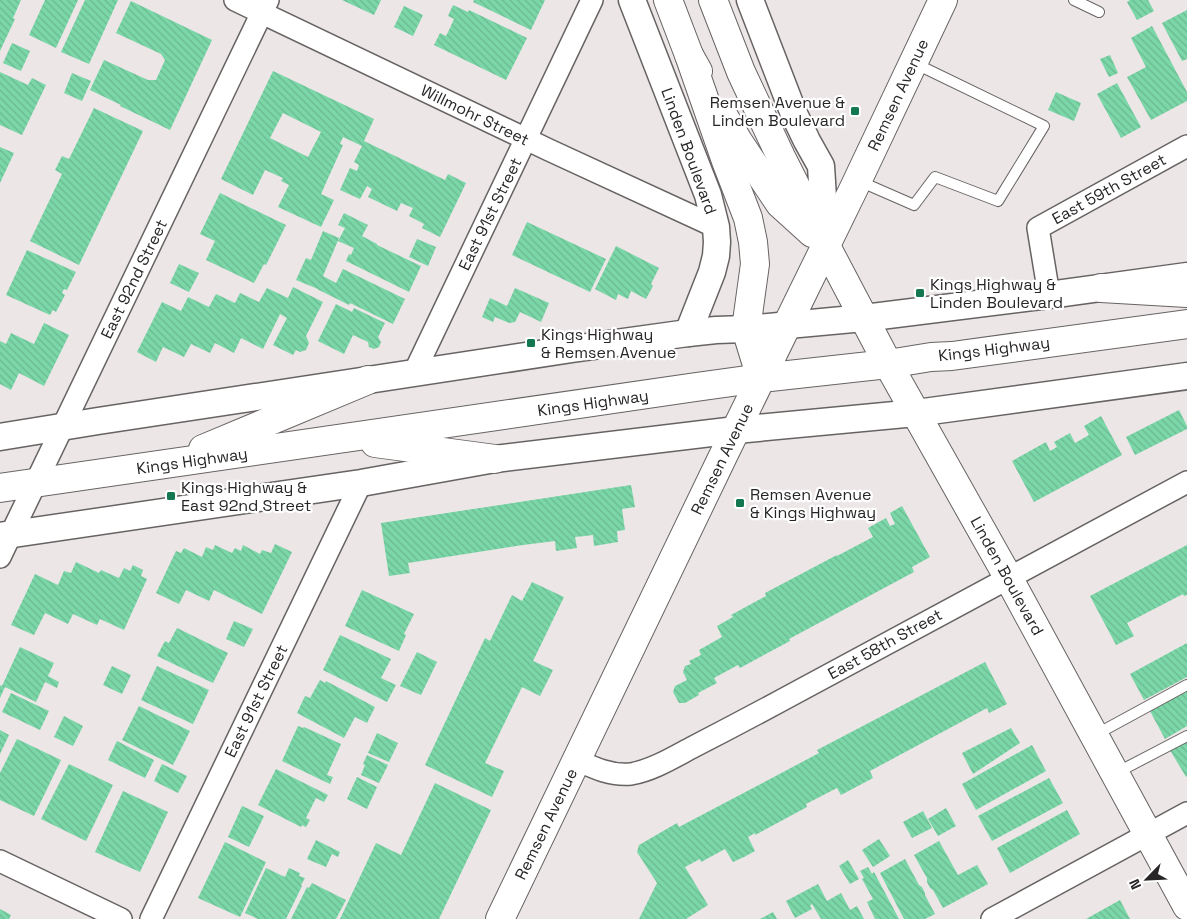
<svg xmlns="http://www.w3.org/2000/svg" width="1187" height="919" font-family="'Space Grotesk',sans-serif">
<defs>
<pattern id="building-back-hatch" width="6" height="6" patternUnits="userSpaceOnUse" patternTransform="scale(1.25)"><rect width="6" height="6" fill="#7bd7a8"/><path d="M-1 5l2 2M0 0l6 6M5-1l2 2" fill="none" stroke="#6ab890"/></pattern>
</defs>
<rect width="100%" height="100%" fill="#ece6e7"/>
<g fill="url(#building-back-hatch)" fill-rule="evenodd">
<polygon points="0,0 21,0 13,18 15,19 0,51"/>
<polygon points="45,0 78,0 56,48 29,35"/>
<polygon points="85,0 118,0 89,64 61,52"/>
<polygon points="342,0 381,0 374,15"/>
<polygon points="474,0 545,0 531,30 473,2"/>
<polygon points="1130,0 1148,0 1154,11 1137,20 1127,2"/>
<polygon points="131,1 212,40 170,130 120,106 121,105 90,90 104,60 148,80 156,80 165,60 161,54 116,33"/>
<polygon points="453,5 468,12 469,10 527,38 506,80 434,45 440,33 446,36 450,28 454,19 448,16"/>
<polygon points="404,6 423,15 413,36 394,27"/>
<polygon points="1187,10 1187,59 1182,61 1162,23"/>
<polygon points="1152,26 1187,92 1187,101 1151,120 1127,77 1146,67 1131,38"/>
<polygon points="12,43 30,51 21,71 3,63"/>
<polygon points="1110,55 1118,73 1109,77 1100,59"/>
<path d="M273,71L374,119L364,141L445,180L448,174L466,183L440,237L422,228L424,224L409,216L413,208L401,203L397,211L368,197L372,189L367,186L360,199L340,190L350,168L357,171L359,165L354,162L362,146L343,137L340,144L343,145L321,194L334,200L321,227L278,207L289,185L281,181L283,178L265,170L253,195L221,179ZM283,113L321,132L308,157L270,138Z"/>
<polygon points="0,72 28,85 32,78 46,85 22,135 0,125"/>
<polygon points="72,73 91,81 82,101 64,93"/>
<polygon points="1117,83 1141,127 1121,138 1097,94"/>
<polygon points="1056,92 1081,103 1074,121 1048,110"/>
<polygon points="94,108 143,131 79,265 30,241 62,174 55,170 62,156 69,159"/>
<polygon points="0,147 14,153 0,183"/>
<polygon points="220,193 286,225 266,265 264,264 254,283 206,260 215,241 200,234"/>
<polygon points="344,213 368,225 362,236 377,244 377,245 421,266 409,292 346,261 349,254 351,255 354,248 338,241 345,228 338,225"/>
<polygon points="527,222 606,259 590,292 512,255"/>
<polygon points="323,231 339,238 323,276 336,283 343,269 405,299 393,324 350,303 349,305 317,289 318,289 296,280 306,258 311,260"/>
<polygon points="417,239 436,247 428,266 409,257"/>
<polygon points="616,246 659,268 651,284 653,286 646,299 631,291 628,299 618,294 616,300 595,289"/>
<polygon points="27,250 76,272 67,290 64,289 62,293 65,295 56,312 53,310 50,315 6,295"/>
<polygon points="179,264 199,273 189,292 170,283"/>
<polygon points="293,287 323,302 306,336 309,343 306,350 300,352 296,350 293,355 273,345 287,318 280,314 263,349 241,338 234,353 215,343 210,353 191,344 184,357 163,347 156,362 137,352 162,302 181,311 188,297 209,307 216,294 235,303 240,293 259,302 267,288 288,298"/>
<polygon points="515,288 549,303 541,322 520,312 515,322 509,323 495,317 493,322 482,317 490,298 507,306"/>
<polygon points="336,304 352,312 354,308 385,323 378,337 381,342 379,347 374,349 369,347 368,342 353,335 344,354 318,341"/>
<polygon points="44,323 69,335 44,386 19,373 11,390 0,384 0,341 6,344 11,333 34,344"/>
<polygon points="1179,410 1187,426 1187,429 1135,455 1126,437"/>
<polygon points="1101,416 1122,455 1034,502 1012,461 1046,442 1050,451 1057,447 1054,442 1070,433 1075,443 1089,435 1084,426"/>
<polygon points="631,485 635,507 622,509 625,530 617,531 618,542 594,546 593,535 585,536 575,537 577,548 556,551 555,541 523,545 408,563 410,573 389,576 381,523"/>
<polygon points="902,506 930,557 912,567 914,572 789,639 790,641 740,668 738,665 714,678 717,683 698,693 699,695 685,703 679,703 673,692 675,686 687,680 683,672 685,666 691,664 689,661 701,655 699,650 722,637 717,626 733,617 731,615 766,596 765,593 837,555 837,556 873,537 868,528 886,518 890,526 895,524 890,513"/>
<polygon points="275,544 292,552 262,614 214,590 209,601 186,590 179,604 156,593 176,551 181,553 184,548 202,557 206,547 213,550 215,545 232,553 235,548 241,551 243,545 260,554 262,550 271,553"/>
<polygon points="1187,545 1187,595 1184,596 1183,594 1127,623 1134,636 1116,645 1090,596"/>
<polygon points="76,562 99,573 101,570 119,578 124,568 130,571 133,565 143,570 141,576 147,579 124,630 100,619 97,625 73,614 68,624 45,613 34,635 11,625 35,574 58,585 64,571 71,573"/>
<polygon points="532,582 564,597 533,661 553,670 540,696 522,687 485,763 504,771 492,797 425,765 485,638 490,641 512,595 522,601"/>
<polygon points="362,590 414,614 404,634 406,635 399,651 345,626"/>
<polygon points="234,621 253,629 244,647 226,639"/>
<polygon points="177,628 228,653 213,683 157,656 165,641 169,643"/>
<polygon points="340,635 391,659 381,678 396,685 387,702 323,670"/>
<polygon points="1187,643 1187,677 1144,700 1130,674"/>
<polygon points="20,647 54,663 48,676 59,682 57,688 45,682 36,702 5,687 0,698 0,685 2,686"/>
<polygon points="417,652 437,662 421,695 400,686"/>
<polygon points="985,662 1007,704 989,713 987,708 870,771 873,778 841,795 837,788 806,804 807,807 755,835 755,833 748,837 755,851 744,857 733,862 725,849 701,862 700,859 685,867 708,905 686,919 639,919 657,883 637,852 639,845 677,823 679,827 753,788 819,753 817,750"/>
<polygon points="112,666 131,675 122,694 103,685"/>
<polygon points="157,666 209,690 193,724 141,700"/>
<polygon points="320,680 325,683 326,681 375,707 367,723 355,717 344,738 297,713 305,696 310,698"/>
<polygon points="1187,691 1187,726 1165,739 1150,711"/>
<polygon points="11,693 49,711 40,730 2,712"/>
<polygon points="139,706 190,731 173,765 122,740"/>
<polygon points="64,716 83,726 73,746 54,737"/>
<polygon points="298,726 303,728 304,727 341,744 327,775 333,777 330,784 282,761"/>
<polygon points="1011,728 1020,743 973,774 962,753"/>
<polygon points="0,730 9,735 0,754"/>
<polygon points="377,733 398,743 389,762 368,753"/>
<polygon points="17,739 61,760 34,816 0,800 0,773"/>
<polygon points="117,741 154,760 145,778 108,760"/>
<polygon points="1187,741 1187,776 1186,777 1170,750"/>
<polygon points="1032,745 1046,771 976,810 962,784"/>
<polygon points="367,755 388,765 379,783 361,775 365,765 363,764"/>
<polygon points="69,764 113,785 86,841 41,819"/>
<polygon points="162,764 187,776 178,793 154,781"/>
<polygon points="276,769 328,795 324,802 316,798 306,818 310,820 306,827 302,825 301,827 258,805"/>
<polygon points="357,777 377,787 367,809 347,799"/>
<polygon points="1049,778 1063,803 992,841 978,816"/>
<polygon points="435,783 491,810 439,919 340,919 376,843 401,855"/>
<polygon points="123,791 168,812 140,872 95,852"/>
<polygon points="242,806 264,816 249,847 228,837"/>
<polygon points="946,808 956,826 938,836 928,819"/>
<polygon points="1067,810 1080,834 1010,873 997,848"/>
<polygon points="923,811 932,828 912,838 903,822"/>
<polygon points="879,839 890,856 873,867 862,850"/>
<polygon points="316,840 340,852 338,857 332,854 326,867 307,859"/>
<polygon points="939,841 958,875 977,865 988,884 943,908 933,890 930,888 927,882 927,878 914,855"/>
<polygon points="225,842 266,862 240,917 198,898"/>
<polygon points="905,859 919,885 922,887 925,893 925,895 935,914 925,919 904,919 880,873"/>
<polygon points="848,860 859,879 850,884 839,866"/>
<polygon points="868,867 872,874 874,872 899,919 875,919 867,902 873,899 862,879 864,878 860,871"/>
<polygon points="266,868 285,877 289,868 300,873 299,876 305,878 301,885 302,886 286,919 258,919 245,913"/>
<polygon points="312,883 346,900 336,919 291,919 307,887 309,888"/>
<polygon points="818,884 827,901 841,893 850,910 857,906 864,919 821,919 812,904 810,906 812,909 795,918 786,901"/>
<polygon points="1120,900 1130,919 1086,919"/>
<polygon points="0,909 11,915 9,919 0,919"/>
<polygon points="773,912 777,919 760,919"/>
</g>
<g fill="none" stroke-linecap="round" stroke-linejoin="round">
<defs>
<g id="service">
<polyline points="1074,0 1099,12"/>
<polyline points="859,181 914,205 935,177 998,201 1044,126 914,63"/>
<polyline points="1095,735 1187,685"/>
<polyline points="1116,773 1187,736"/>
</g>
<g id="minor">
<polyline points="235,0 549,150 716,227"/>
<polyline points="1049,295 1038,228 1187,146"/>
<polyline points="414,373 592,0"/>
<polyline points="0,557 268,0"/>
<path d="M577,760C594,768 611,776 631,774C653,770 674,757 693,747C728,729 762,711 797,692C927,621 1057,551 1187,482"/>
<polyline points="0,861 121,919"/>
<polyline points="151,919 361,483"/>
<polyline points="992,919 1187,813"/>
</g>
<g id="tertiary">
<polyline points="632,0 708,195 716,227 717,242 716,256 712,272 688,333"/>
<polyline points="750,0 794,114 807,141 821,166 826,246"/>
<polyline points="0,437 98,421 572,349 688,333 716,330 746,329 864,318 1049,295 1187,276"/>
<polyline points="0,536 361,483 495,459 736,430 916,413 1187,376"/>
</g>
<polyline id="secondary" points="500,919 724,454 853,190 943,0"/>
<g id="primary">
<polyline points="1101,288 1187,293"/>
<polyline points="375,443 495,459"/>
<polyline points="203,449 368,380"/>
<polyline points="0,488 696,387 761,378 888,364 931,357 952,356 1187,324"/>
</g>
<g id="trunk">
<polyline points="668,0 689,55 698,71"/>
<polyline points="713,0 741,72 781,157 826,246 888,364 1008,577 1187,906"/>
<polyline points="689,55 726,161 748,218 753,242 755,264 746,329 761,378"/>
<polyline points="723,115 738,141 780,204 812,233"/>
</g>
</defs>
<use href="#service" stroke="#686363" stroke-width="12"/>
<use href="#minor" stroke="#686363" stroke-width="24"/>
<use href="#tertiary" stroke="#686363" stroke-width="29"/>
<use href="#secondary" stroke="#686363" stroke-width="30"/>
<use href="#primary" stroke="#686363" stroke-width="30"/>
<use href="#trunk" stroke="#686363" stroke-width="30"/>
<use href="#service" stroke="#fff" stroke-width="10"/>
<use href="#minor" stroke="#fff" stroke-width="21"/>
<use href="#tertiary" stroke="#fff" stroke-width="26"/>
<use href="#secondary" stroke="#fff" stroke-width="28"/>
<use href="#primary" stroke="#fff" stroke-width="28"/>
<use href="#trunk" stroke="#fff" stroke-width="28"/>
</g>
<g fill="#137850" stroke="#fff" stroke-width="2">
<rect x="850" y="106" width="10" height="10" rx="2.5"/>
<rect x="915" y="288" width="10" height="10" rx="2.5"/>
<rect x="526" y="338" width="10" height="10" rx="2.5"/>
<rect x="166" y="491" width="10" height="10" rx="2.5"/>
<rect x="735" y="498" width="10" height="10" rx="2.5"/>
</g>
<g text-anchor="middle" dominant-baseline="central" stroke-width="4.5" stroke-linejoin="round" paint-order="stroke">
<g font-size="16" fill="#282526" stroke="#fff">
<text transform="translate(898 95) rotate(-65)">Remsen Avenue</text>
<text transform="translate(475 115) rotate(26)">Willmohr Street</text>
<text transform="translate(689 151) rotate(70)">Linden Boulevard</text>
<text transform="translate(1109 189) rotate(-29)">East 59th Street</text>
<text transform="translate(490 214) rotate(-64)">East 91st Street</text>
<text transform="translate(134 279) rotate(-64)">East 92nd Street</text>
<text transform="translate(994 349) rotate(-7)">Kings Highway</text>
<text transform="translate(593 403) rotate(-8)">Kings Highway</text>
<text transform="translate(722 459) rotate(-64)">Remsen Avenue</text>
<text transform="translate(192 461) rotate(-8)">Kings Highway</text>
<text transform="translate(1007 576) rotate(61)">Linden Boulevard</text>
<text transform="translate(885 644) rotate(-29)">East 58th Street</text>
<text transform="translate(256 701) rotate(-64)">East 91st Street</text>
<text transform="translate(546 824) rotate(-64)">Remsen Avenue</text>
</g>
<g font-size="16" fill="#282526" stroke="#fff" text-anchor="start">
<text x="845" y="102" text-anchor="end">Remsen Avenue &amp;<tspan x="845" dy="18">Linden Boulevard</tspan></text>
<text x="930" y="284">Kings Highway &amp;<tspan x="930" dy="18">Linden Boulevard</tspan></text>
<text x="541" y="334">Kings Highway<tspan x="541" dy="18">&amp; Remsen Avenue</tspan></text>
<text x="181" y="487">Kings Highway &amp;<tspan x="181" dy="18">East 92nd Street</tspan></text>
<text x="750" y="494">Remsen Avenue<tspan x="750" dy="18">&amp; Kings Highway</tspan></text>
</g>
</g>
<g transform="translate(1147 879) rotate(246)" stroke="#ffffff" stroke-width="4" paint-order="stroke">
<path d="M0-4L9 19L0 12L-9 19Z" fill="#282526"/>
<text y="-8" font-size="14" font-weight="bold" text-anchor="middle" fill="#282526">N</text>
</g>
</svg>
